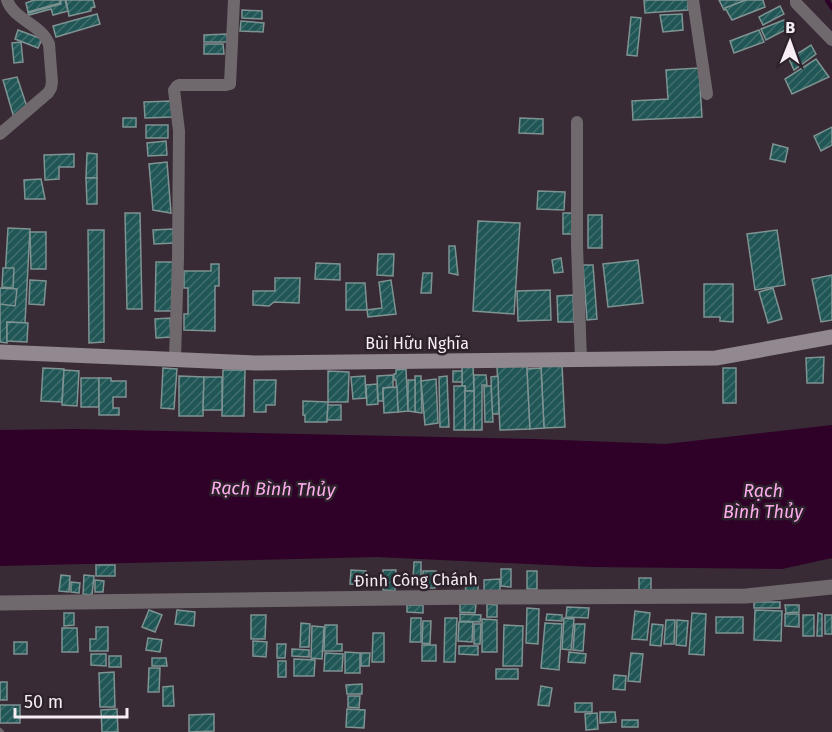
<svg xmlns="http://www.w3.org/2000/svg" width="832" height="732" font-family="'Fira Sans',sans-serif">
<defs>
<pattern id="building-hatch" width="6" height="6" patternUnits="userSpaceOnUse" patternTransform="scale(1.5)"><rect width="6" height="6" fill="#205655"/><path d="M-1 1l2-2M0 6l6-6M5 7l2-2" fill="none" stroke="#416f6e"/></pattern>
</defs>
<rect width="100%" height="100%" fill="#382b35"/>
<polygon fill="#2f0028" points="832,425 832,558 782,569 591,567 377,557 0,566 0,430 75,429 534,439 666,444"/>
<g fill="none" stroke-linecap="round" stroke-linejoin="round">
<polyline stroke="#2f0028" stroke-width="4.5" points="827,0 832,8"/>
</g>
<g fill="url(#building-hatch)" stroke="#7e9392" stroke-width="1.5">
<polygon points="34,0 60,0 60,3 28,12 26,3"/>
<polygon points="60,0 65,0 68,11 53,15 51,9 29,15 28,13 61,4"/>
<polygon points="66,0 93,0 95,7 91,8 91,11 69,16"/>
<polygon points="644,0 688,0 688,10 645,13"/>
<polygon points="719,0 746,0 724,10"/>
<polygon points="746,0 763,0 765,7 732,20 725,8"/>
<polygon points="780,6 784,14 763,25 759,17"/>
<polygon points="242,10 262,11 262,19 242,18"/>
<polygon points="97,14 100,24 56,37 53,26"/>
<polygon points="682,14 683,30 663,32 660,15"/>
<polygon points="631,17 641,18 637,56 627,55"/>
<polygon points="784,20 789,28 766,40 761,29"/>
<polygon points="241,21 264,23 263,32 240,31"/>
<polygon points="18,30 42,39 38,48 15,39"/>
<polygon points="759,30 764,42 734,53 730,41"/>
<polygon points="227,34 227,42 204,42 204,35"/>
<polygon points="21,42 23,62 14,63 12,43"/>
<polygon points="204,44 223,44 224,54 204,54"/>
<polygon points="811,45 816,54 794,70 789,59"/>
<polygon points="816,59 829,77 792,94 785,79"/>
<polygon points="699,68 702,117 633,120 632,101 668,99 666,70"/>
<polygon points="17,77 27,107 14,118 3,80"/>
<polygon points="172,101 173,117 145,118 144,102"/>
<rect x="123" y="118" width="13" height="9"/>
<polygon points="520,118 543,119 543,134 519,133"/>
<rect x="146" y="125" width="22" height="13"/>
<polygon points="832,127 832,145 821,151 814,136"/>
<polygon points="166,141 167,155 148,156 147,143"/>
<polygon points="773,144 788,148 785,162 770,159"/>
<polygon points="87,153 97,154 97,178 86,178"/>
<polygon points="74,154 74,167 59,167 59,179 45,180 44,155"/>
<polygon points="167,162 171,213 153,210 149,164"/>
<polygon points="86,178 97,178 97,204 87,204"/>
<polygon points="41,179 45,199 25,199 24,180"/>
<polygon points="538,191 565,192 564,210 537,209"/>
<polygon points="125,213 140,213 142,309 127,309"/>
<polygon points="563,213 574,213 573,234 563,234"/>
<rect x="588" y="215" width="14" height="33"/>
<polygon points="478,221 520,223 514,314 473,311"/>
<polygon points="8,228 30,229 25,323 7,322 7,343 0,342 0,293 4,293"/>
<polygon points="173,229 174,243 154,244 153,230"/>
<polygon points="88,230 104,230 104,342 89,343"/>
<polygon points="777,230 785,285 755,290 747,234"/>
<polygon points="30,232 46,232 46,269 31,269"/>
<polygon points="449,246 455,246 458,275 449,273"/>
<polygon points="378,254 394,254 393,276 377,275"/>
<polygon points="561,258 563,272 554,273 552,260"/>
<polygon points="638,260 643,303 608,307 603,264"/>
<polygon points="156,262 173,262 172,311 155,311"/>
<polygon points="316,263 340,264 340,280 315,279"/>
<polygon points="211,264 219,264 219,286 215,286 215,331 184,330 184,314 188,314 188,288 184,288 184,271 211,271"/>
<polygon points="583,265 593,265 597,319 587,320"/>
<polygon points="3,268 14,268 13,288 2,287"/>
<polygon points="423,273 432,273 431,293 421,293"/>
<polygon points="832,275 832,320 821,322 812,279"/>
<polygon points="275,278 300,278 299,303 274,302 269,306 253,305 253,291 275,291"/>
<polygon points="30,280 46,281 44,305 29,304"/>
<polygon points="391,280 396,314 368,317 367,310 382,308 379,282"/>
<polygon points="346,283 365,283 367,310 346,310"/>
<polygon points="704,284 733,284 733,322 720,321 720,317 704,317"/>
<polygon points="0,288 17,289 15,306 0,304"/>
<polygon points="773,288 782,319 768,323 759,292"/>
<polygon points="550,290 551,320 518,321 517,291"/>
<polygon points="573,295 574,322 558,322 557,296"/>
<polygon points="170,318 171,337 156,338 155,319"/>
<polygon points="7,322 28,323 27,342 7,341"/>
<polygon points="824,357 823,383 807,383 806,358"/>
<polygon points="462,365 473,365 474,391 465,391 465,386 462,387"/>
<polygon points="527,365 530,429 500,430 497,367"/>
<polygon points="562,365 565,427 544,428 541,366"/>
<polygon points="43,368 64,369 62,402 41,401"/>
<polygon points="163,368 177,369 174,409 161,408"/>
<polygon points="541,368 544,428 530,429 527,369"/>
<rect x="723" y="368" width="13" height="35"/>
<polygon points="406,369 408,411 398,412 396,380 394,380 394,374 396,374 396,370"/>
<polygon points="64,370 79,371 77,406 62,405"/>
<polygon points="223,370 245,370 244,416 222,416"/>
<polygon points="328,371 349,372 348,402 328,402"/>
<rect x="453" y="371" width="9" height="11"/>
<polygon points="393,375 393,387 383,388 383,401 378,401 377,376"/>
<polygon points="474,375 486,375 487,385 482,385 482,430 474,430"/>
<polygon points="179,376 204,377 203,416 179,416"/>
<polygon points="365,376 366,398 353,399 351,377"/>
<polygon points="415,376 421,376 422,413 415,412"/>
<polygon points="447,376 449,427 440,427 439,377"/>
<polygon points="498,376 499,414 492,414 491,377"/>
<polygon points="204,377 222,377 222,410 203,410"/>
<rect x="81" y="378" width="18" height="29"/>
<polygon points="99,378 111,378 111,381 126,381 126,397 113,397 113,408 119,408 119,415 99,415"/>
<polygon points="436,379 438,423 425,425 421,381"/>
<polygon points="254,380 276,380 275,405 266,405 266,412 254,412"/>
<polygon points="408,380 415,380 415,412 408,411"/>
<polygon points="377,384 378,404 367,405 366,385"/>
<rect x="454" y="386" width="11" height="44"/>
<polygon points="484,386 491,386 493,422 485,422"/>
<polygon points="397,387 398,412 384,413 383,388"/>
<rect x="465" y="391" width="9" height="39"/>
<polygon points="303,401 328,402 327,422 305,422 305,415 303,415"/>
<polygon points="328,405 341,405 341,420 327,420"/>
<polygon points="414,562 421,562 421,580 413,580"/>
<rect x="96" y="565" width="19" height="11"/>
<polygon points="501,569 511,569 511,587 501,586"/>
<polygon points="351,570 366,571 365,585 350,584"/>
<polygon points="383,570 396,570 395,591 383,590"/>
<polygon points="423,571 436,571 435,588 423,588"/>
<rect x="527" y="571" width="10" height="18"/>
<polygon points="61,575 70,576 69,592 59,591"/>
<polygon points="84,575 94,576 92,595 83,594"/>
<polygon points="478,577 478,594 466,594 465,578"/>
<rect x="639" y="578" width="12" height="12"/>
<polygon points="500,579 500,591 484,592 484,580"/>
<polygon points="95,580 104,581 103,592 95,592"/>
<polygon points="71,582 80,583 79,593 71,592"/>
<rect x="754" y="602" width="26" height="6"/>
<polygon points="460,604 476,604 475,613 460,612"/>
<polygon points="487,604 497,605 497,617 487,617"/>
<polygon points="407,605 423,605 423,613 407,612"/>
<polygon points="785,605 799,605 799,612 786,613"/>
<polygon points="567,607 589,608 588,618 566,617"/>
<polygon points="527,608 539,609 538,644 526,643"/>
<polygon points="149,610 162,615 155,632 142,627"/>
<polygon points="177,610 195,612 194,626 175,624"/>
<polygon points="755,610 782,611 781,641 754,640"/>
<polygon points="635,611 650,613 647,640 632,639"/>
<polygon points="64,613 74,613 74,625 64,626"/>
<polygon points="692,613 706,614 704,655 689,654"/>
<polygon points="818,613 822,614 822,636 817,636"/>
<polygon points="460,614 481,615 480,622 460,621"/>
<polygon points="547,614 562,615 562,621 546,620"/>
<polygon points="785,614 799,614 799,627 785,626"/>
<polygon points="251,615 266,615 265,639 251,639"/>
<rect x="803" y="615" width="11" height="21"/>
<rect x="825" y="615" width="7" height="19"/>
<rect x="716" y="617" width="27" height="16"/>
<polygon points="411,618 421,618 421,642 410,642"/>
<polygon points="445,618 457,618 455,662 444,662"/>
<polygon points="564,618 574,619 571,650 562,649"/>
<polygon points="482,619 497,620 497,652 482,652"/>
<polygon points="666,620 675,620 674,644 664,644"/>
<polygon points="677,620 688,621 686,646 676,645"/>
<polygon points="423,621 431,621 430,644 422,643"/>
<polygon points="459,622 473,622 472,642 458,641"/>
<polygon points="301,623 310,624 309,647 300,647"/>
<polygon points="545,623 562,624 559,670 541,668"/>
<polygon points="474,624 481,624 480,644 474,644"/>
<polygon points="575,624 585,624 583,651 573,650"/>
<polygon points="652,624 663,625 661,646 650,645"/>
<polygon points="325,625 337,625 337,644 342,644 342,651 324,651"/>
<polygon points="504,625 523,626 522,666 503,666"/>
<polygon points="312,626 324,627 322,659 311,658"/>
<polygon points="96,627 108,627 108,651 90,651 90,639 96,639"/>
<polygon points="62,628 77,628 78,652 62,652"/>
<polygon points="373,633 384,633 384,662 372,662"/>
<polygon points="148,638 162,640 160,652 146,650"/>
<polygon points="253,641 267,642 266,657 253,656"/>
<rect x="14" y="642" width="13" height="12"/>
<polygon points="277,644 286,644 285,658 277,658"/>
<rect x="422" y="645" width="14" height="16"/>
<polygon points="459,646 478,646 478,655 459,654"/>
<polygon points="292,649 309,650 309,657 292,656"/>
<polygon points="345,652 360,653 360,673 345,673"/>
<polygon points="569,652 586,654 585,663 568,662"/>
<polygon points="325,653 343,654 342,671 324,671"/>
<polygon points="361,653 370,653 369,666 361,666"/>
<polygon points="631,653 643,654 640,682 628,681"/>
<polygon points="91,654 106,654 106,666 91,665"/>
<rect x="109" y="656" width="12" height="11"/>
<polygon points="152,658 166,658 167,666 152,666"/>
<polygon points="294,659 315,660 314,676 294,676"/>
<rect x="278" y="661" width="8" height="16"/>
<polygon points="149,668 160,668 159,692 148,692"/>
<rect x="496" y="669" width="22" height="10"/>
<polygon points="114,672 115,707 100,707 99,673"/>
<polygon points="614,675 626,676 625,690 613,689"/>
<rect x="0" y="682" width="7" height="18"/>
<polygon points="362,684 362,694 347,694 346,685"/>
<polygon points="173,686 174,706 163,706 163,687"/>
<polygon points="541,686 552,688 549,706 538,705"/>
<polygon points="348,696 360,696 359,708 348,707"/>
<rect x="575" y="703" width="17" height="9"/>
<rect x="0" y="705" width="20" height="18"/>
<polygon points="117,709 118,732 102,732 101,710"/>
<polygon points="347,709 365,710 364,728 346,727"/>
<polygon points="600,712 615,712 616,722 600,723"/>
<polygon points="597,713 598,729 586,730 585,714"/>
<polygon points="214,714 214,731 189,732 189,715"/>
<rect x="622" y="720" width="16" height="7"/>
</g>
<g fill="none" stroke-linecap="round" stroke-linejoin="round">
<polyline stroke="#6f696d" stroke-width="6" points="0,731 1,732"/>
<g stroke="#6f696d" stroke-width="12">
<polyline points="693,0 707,94"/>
<polyline points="796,0 796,3 832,40"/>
<polyline points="577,122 577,245 581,360"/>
<path d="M0,134L48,93L51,88L52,82L49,44C41,24 14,20 7,0"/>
<polyline points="175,359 178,258 179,131 174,90 177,86 179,85 226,85 230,84 234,0"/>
</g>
<polyline stroke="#6f696d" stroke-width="15" points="0,603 477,597 746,596 832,587"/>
<polyline stroke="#928890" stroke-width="15" points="0,352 256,363 716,358 832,337"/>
</g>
<g text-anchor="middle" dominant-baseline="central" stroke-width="5" stroke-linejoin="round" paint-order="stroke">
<g font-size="16" fill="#f6eef4" stroke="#2d222b">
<text x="417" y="343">Bùi Hữu Nghĩa</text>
<text transform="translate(416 580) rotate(-1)">Đinh Công Chánh</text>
</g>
<g font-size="18" font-style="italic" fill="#fdacec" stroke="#2d222b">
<text transform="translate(273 489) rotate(1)">Rạch Bình Thủy</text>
<text x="763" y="491">Rạch<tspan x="763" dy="21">Bình Thủy</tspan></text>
</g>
</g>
<g transform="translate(790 42) rotate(1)" stroke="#2d222b" stroke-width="4.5" paint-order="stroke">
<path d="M0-4.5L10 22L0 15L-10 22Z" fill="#f6eef4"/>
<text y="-9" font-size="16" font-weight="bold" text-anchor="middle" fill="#f6eef4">B</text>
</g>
<path d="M15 708v9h112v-9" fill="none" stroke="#f6eef4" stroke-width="3"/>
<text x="24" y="708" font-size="18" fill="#f6eef4" stroke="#2d222b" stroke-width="4.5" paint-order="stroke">50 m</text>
</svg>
